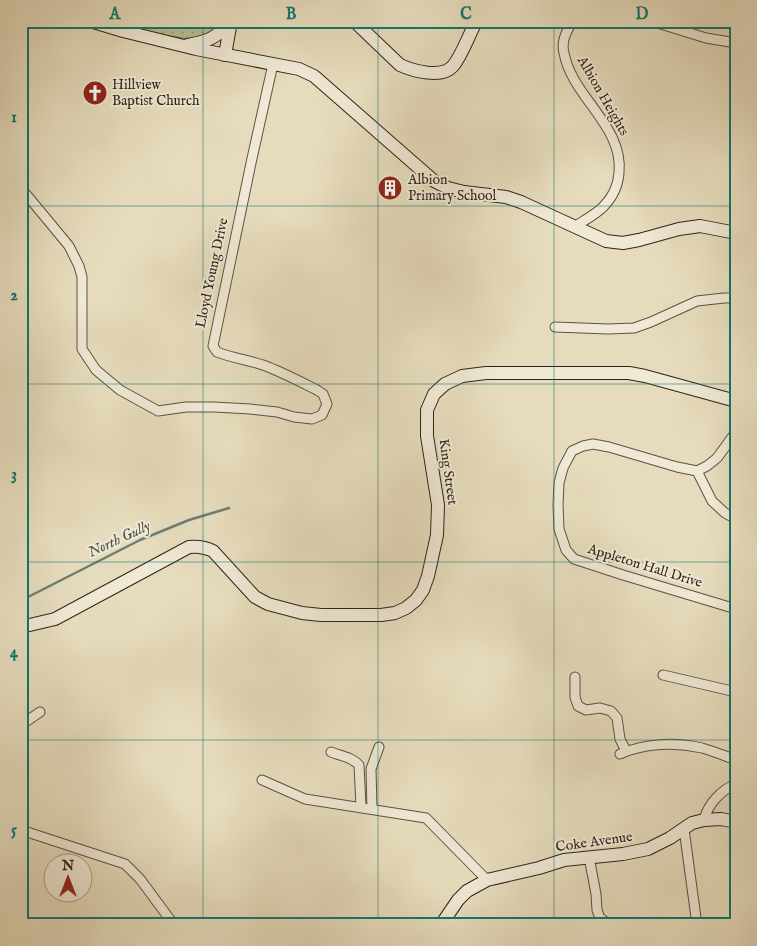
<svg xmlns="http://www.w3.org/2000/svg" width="757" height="946" font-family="'IM FELL English',serif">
<defs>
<pattern id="grass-dots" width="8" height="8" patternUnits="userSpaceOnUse" patternTransform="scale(1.25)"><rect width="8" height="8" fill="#b5c091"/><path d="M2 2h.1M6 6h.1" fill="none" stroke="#949c76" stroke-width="1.8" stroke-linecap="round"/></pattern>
</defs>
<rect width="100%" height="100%" fill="#e6dcbd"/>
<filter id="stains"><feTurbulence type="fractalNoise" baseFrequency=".004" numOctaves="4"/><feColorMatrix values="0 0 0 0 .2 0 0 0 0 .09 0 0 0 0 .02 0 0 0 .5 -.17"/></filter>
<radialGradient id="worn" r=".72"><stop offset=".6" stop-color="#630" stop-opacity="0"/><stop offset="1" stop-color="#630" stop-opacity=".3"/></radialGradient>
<polygon fill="url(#grass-dots)" stroke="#717255" points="76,21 223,21 221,25 209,36 189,39"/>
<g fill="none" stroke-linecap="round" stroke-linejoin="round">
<polyline stroke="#6c7f75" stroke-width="2.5" points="21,599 28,597 140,540 189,520 229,508"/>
<defs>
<g id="street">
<path d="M573,21C566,31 561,42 564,53C572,97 624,126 619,173C618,187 612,198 603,207C595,215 583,221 574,227"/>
<polyline points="651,21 706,38 736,43"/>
<path d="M21,188L69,246L79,266L82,277V349L96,370L120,390L158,411L186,407H214L250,409L277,412L294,417L312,419L322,415L327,404L323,394L317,390C299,381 282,372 263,365C248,360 232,358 217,352L213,346L251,163L273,64"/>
<polyline points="555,327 608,329 634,328 651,322 697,301 724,298 736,298"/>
<polyline points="736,432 717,458 707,466 697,471 677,467 609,447 593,444 583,446 572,451 563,468 559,483 558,505 559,529 566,550 574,559 623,575 736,609"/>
<polyline points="697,471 712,501 725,513 736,519"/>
<polyline points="663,675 736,692"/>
<polyline points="575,677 575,697 578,706 586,710 600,708 611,711 617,718 620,739 626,751"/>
<polyline points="21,725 40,712"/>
<path d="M331,752C341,756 352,757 359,765L361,807"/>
<path d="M620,754C645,743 675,742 702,748C713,751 725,756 736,760"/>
<polyline points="262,780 305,799 426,818 487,880"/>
<polyline points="372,809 371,769 379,747"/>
<path d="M704,820C708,804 721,790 736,784"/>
<polyline points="684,829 697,925"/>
<polyline points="21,830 125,864 140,879 174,925"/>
<polyline points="589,857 596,894 597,910 600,918 610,925"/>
</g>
<g id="secondary">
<polyline points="90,21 123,31 196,49 299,69 314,76 434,181 448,188 464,192 506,197 521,202 606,241 623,243 639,240 679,229 700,226 736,233"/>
<path d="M354,21L400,65C413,71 442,79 453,66C462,55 468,37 475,24L477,21"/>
<path d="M188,45C209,41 215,38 231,23"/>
<polyline points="225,55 231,21"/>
<path d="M21,627L55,619L189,547C199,546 205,547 213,551L255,597L268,604L302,613L321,615H381L395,613L406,608L416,600L423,590L428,576L437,535L438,505L427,436V410L434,394L445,384L462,376L486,373H629L645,376L736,401"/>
<polyline points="441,925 458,900 467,891 487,880 539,868 564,860 623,854 648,849 670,838 692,823 704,820 721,819 736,822"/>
</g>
</defs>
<use href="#street" stroke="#5b5242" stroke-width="11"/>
<use href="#secondary" stroke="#2d2419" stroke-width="14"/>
<use href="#street" stroke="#efe8d4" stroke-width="9"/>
<use href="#secondary" stroke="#efe8d4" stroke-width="12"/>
</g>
<path fill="none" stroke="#0f766e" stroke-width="1" stroke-opacity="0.55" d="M203,21V925M378,21V925M554,21V925M21,206H736M21,384H736M21,562H736M21,740H736"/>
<defs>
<symbol id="church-disc" viewBox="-11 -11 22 22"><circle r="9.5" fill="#8f2418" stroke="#efe8d4"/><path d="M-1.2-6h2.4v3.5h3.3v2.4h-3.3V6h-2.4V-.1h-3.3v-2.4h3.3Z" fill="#fff"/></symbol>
<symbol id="building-disc" viewBox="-11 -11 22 22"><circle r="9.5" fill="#8f2418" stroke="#efe8d4"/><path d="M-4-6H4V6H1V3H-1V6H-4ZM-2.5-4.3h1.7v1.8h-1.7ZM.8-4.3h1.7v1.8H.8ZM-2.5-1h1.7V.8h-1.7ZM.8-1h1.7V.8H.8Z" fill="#fff"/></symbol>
</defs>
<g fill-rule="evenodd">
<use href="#church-disc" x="81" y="79" width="28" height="28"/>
<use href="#building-disc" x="376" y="174" width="28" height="28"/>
</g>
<g text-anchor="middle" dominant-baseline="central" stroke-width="4" stroke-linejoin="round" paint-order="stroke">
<g font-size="14" fill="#2d2419" stroke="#efe8d4" text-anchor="start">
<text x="112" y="85">Hillview<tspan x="112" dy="16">Baptist Church</tspan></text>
<text x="408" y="180">Albion<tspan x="408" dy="16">Primary School</tspan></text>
</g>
<g font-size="14" fill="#2d2419" stroke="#efe8d4">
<text transform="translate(603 96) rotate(60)">Albion Heights</text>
<text transform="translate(212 273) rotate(-78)">Lloyd Young Drive</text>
<text transform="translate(448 472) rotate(82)">King Street</text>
<text transform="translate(645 566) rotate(17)">Appleton Hall Drive</text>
<text transform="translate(594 842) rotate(-8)">Coke Avenue</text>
</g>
<g font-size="15" font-style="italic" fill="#4c5147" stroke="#efe8d4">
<text transform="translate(119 539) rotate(-25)">North Gully</text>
</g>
</g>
<rect width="757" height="946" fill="none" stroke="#e6dcbd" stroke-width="55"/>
<g transform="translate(68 878)"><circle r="24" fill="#efe8d4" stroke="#a19a89"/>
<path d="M0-4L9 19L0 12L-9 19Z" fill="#8f2418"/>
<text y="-8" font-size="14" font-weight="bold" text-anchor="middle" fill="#2d2419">N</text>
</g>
<rect x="28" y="28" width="702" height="890" fill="none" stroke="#0f766e" stroke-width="2"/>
<g font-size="16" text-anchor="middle" font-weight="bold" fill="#0f766e">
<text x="115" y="19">A</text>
<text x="291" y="19">B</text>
<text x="466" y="19">C</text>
<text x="642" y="19">D</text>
<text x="14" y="122">1</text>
<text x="14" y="300">2</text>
<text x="14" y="479">3</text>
<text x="14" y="657">4</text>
<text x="14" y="835">5</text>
</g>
<rect width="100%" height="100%" filter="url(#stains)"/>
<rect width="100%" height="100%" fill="url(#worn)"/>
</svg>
